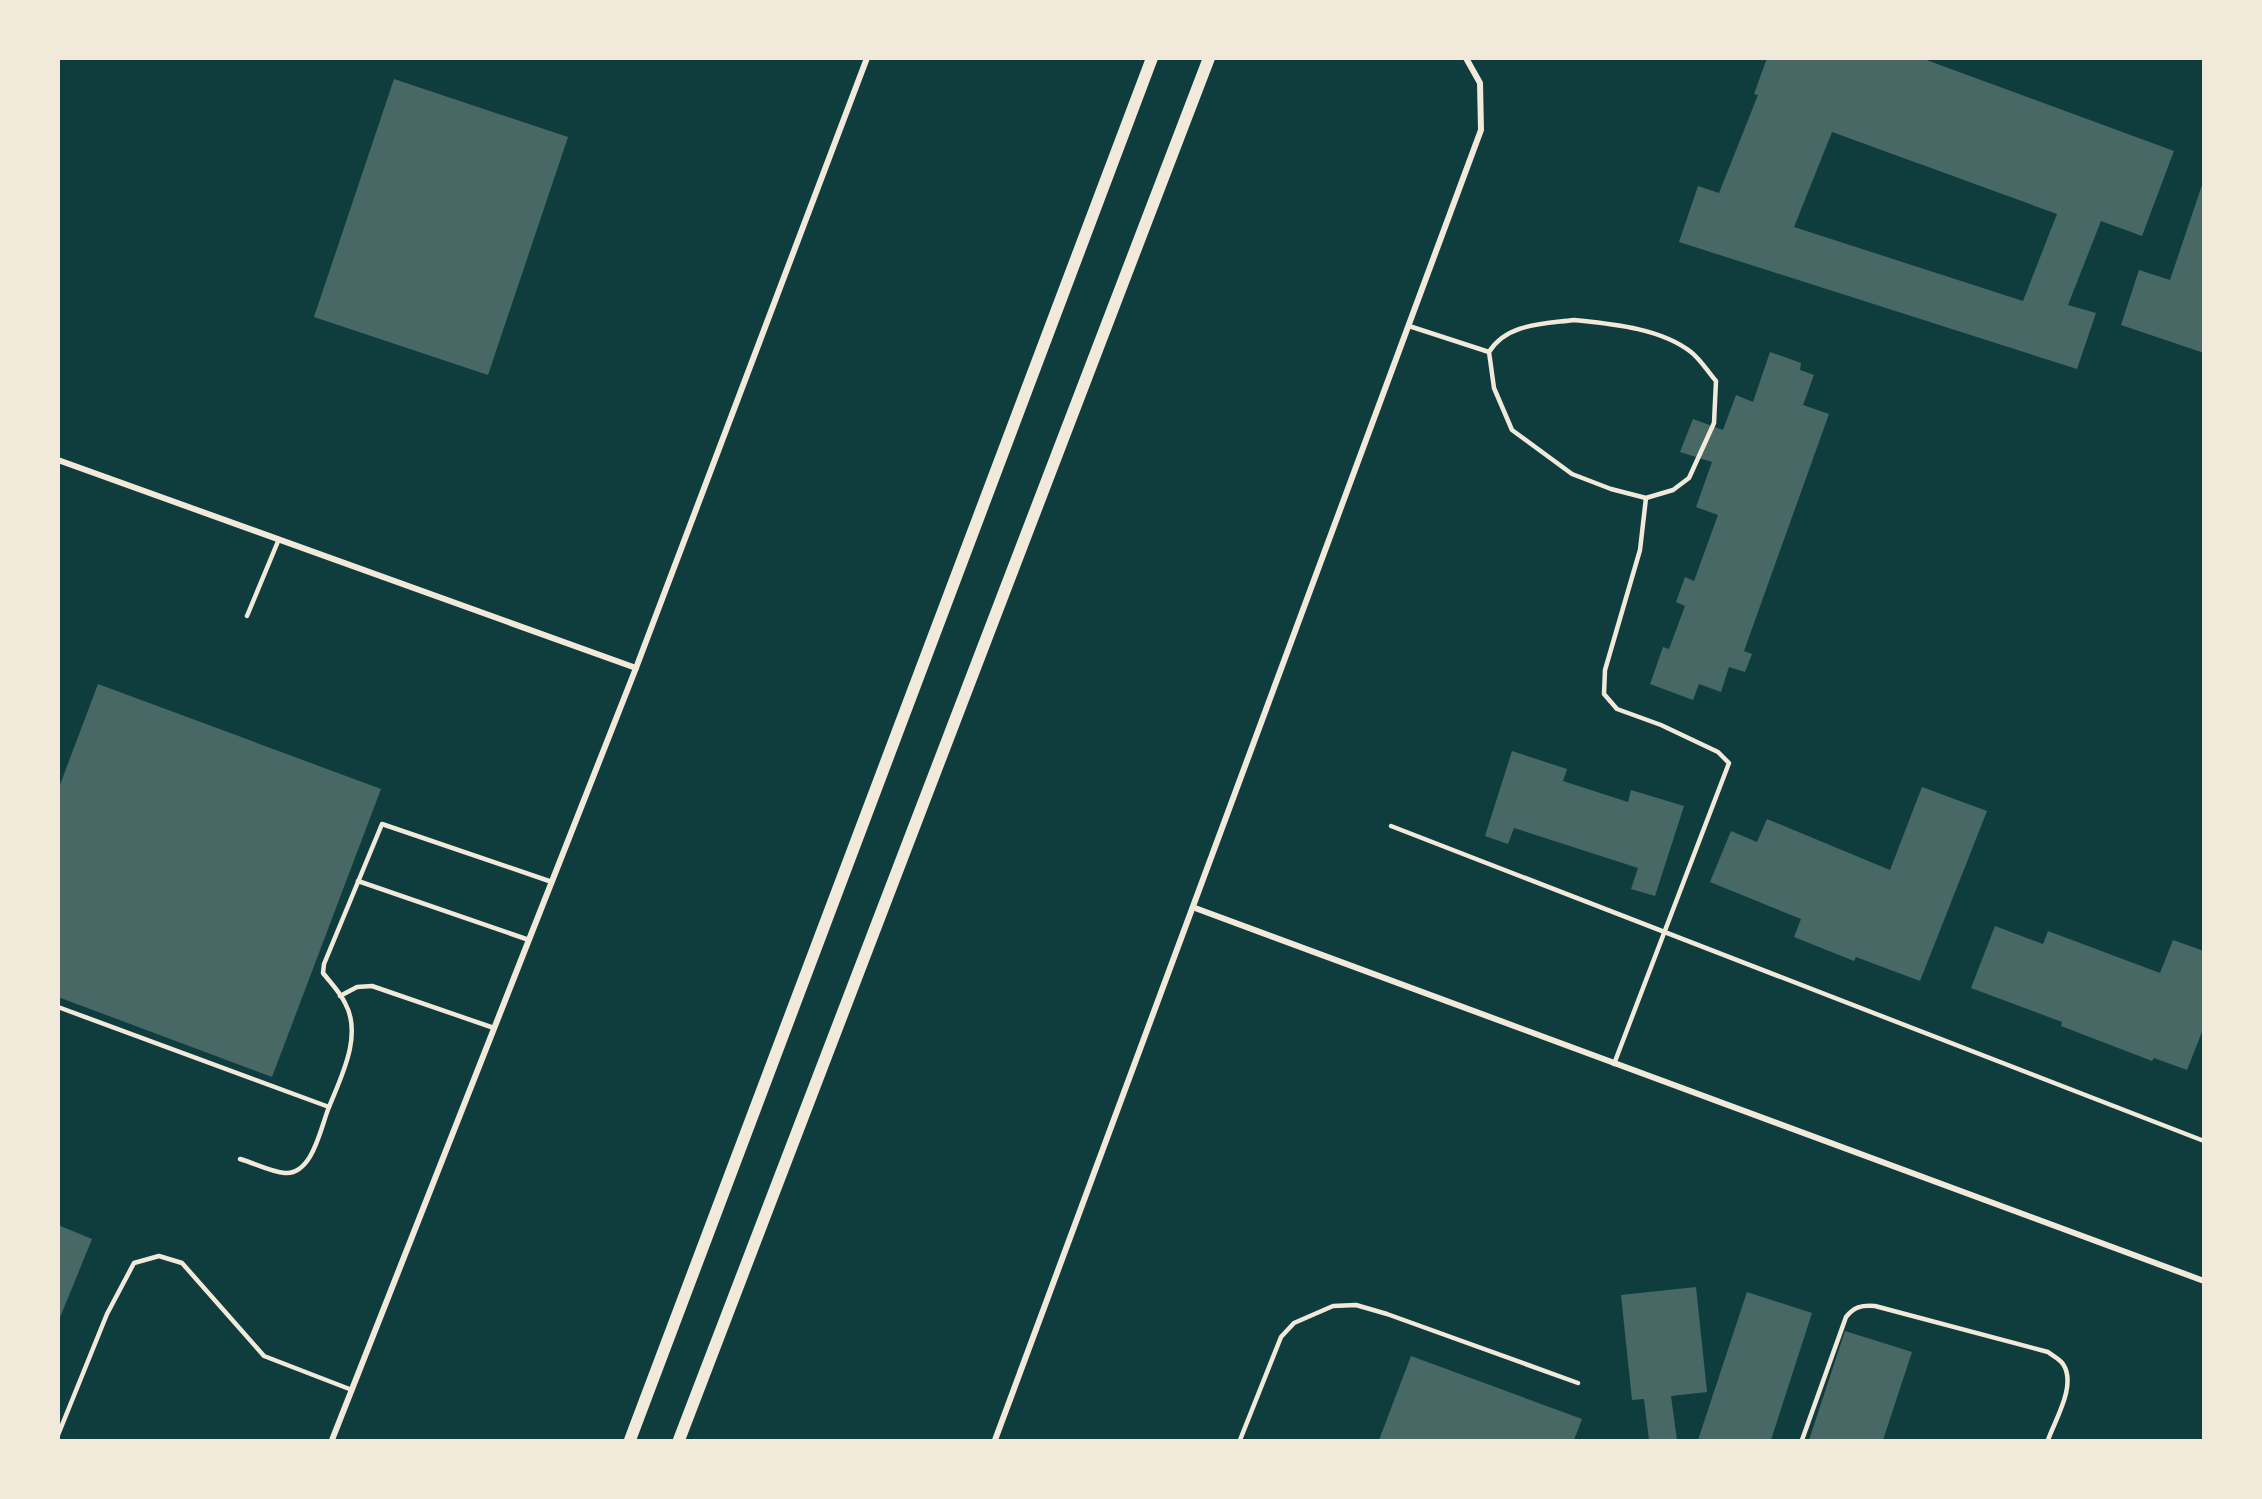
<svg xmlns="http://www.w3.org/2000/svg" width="2262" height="1499" font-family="'Open Sans',sans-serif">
<rect width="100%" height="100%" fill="#0f3d3e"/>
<g fill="#486865" fill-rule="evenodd">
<path d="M1767,58H1921L2174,151L2142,236L2101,221L2068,305L2096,313L2077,369L1679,242L1698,186L1719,193L1758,95L1754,94ZM1832,132L2057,214L2023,301L1794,227Z"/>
<polygon points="394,79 568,137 488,375 314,317"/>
<polygon points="2203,182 2204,182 2204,353 2121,325 2139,270 2170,280"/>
<polygon points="1770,352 1801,363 1800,370 1814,375 1803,405 1829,414 1744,651 1752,654 1745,672 1729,667 1721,692 1699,684 1693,700 1650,684 1663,647 1669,649 1685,606 1676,602 1685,577 1694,581 1718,515 1696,507 1712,462 1680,452 1693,419 1723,430 1736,395 1753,402"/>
<polygon points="98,684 381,789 272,1077 58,997 58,790"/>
<polygon points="1512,751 1567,769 1563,781 1628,802 1631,790 1684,806 1655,896 1631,889 1638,868 1514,828 1508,844 1485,836"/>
<polygon points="1922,787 1987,811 1920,981 1856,957 1854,961 1794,937 1801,919 1710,882 1731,831 1757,842 1767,819 1890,870"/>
<polygon points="1995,926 2043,944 2048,931 2160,973 2173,940 2204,951 2204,1027 2187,1070 2154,1058 2152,1061 2061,1026 2062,1022 1971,988"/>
<polygon points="58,1225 92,1239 59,1320 58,1320"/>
<polygon points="1696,1287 1707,1392 1671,1396 1677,1440 1649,1440 1644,1399 1632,1400 1621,1295"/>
<polygon points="1747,1292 1812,1313 1771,1440 1698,1440"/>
<polygon points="1845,1331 1912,1352 1883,1440 1809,1440"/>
<polygon points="1411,1356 1582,1419 1574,1440 1379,1440"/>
</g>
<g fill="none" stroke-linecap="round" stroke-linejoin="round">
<g stroke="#f1e9da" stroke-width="4.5">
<path d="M1574,320C1612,324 1660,328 1691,352C1701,360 1708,372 1716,381L1714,423L1689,478L1673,490L1646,498L1611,489L1572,474L1512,430L1494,388L1489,352C1507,323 1544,324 1574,320Z"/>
<polyline points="1409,326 1489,352"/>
<polyline points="247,616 279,539"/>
<polyline points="1391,826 2204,1141"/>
<polyline points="358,881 529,940"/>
<polyline points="340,996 357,987 372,986 494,1028"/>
<path d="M58,1007L329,1107C341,1077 363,1035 345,1003C340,992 330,982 323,973L324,964L382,824L552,882"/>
<polyline points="1614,1064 1729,763 1718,752 1661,725 1617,709 1604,694 1605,670 1640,550 1646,498"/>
<path d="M240,1159C254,1163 271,1172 285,1173C313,1175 321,1126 329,1107"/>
<polyline points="58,1435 107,1314 134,1263 159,1256 182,1263 264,1356 352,1390"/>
<polyline points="1240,1440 1281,1337 1294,1323 1333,1306 1356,1305 1387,1314 1578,1383"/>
<path d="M1802,1440L1846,1317C1854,1307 1861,1305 1875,1306L2048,1352C2053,1356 2060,1359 2063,1364C2077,1385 2055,1420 2048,1440"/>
</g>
<g stroke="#f1e9da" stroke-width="6">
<polyline points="58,460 636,668"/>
<polyline points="1195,908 2204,1281"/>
<polyline points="332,1440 636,668 867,58"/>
<polyline points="995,1440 1481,130 1480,83 1466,58"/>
</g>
<g stroke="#f1e9da" stroke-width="12">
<polyline points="630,1440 1152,58"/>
<polyline points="679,1440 1209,58"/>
</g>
</g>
<rect width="2262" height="1499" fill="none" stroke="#f1e9da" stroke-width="120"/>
</svg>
